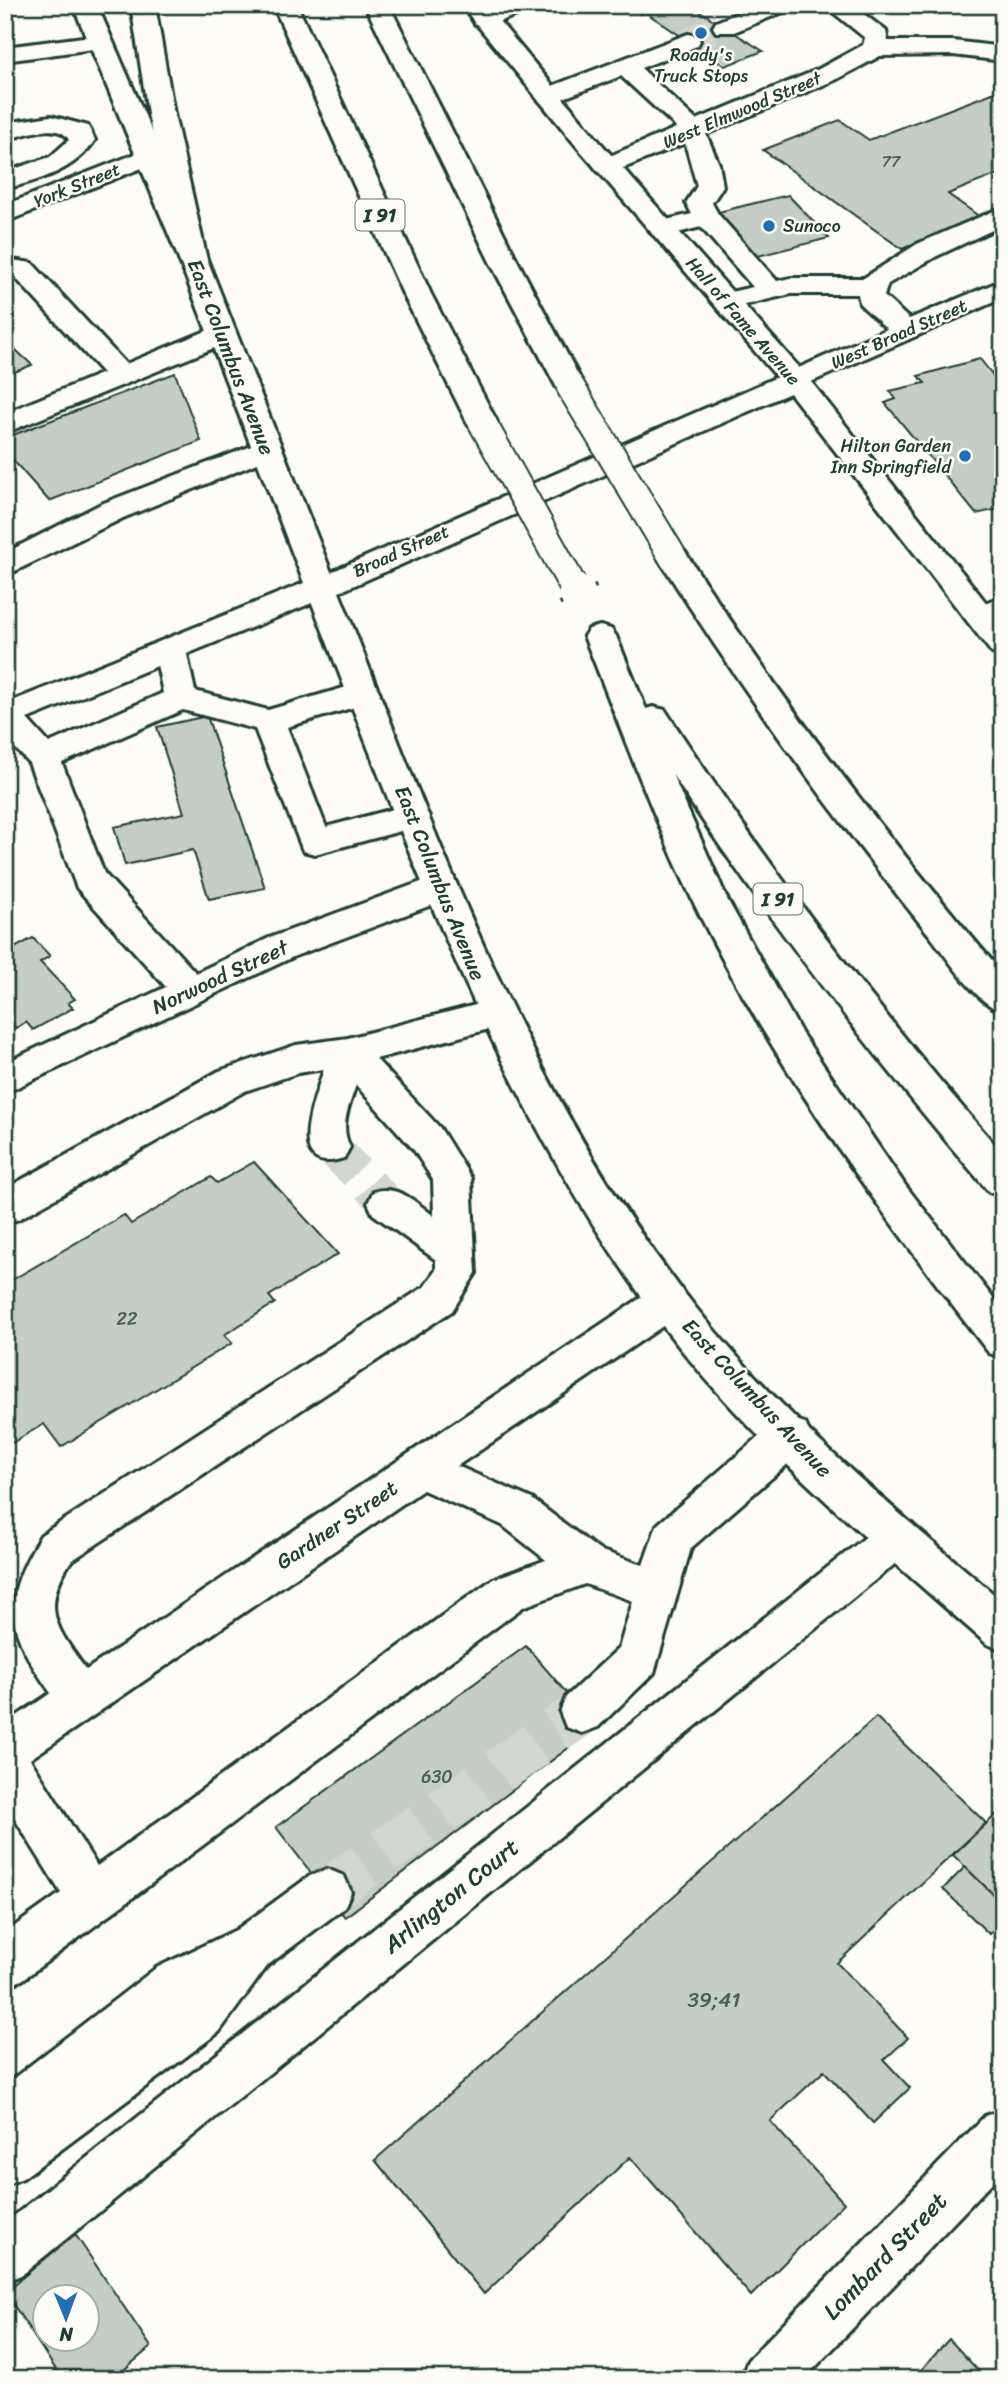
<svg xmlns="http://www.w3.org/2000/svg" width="1008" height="2384" font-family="Sriracha,sans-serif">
<rect width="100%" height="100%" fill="#fdfcf7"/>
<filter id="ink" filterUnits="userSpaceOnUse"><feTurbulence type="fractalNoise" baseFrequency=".0143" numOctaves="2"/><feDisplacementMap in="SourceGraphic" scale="14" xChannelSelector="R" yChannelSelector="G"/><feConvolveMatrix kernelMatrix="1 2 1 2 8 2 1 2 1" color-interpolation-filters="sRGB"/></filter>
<g filter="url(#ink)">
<g fill="#c6cdc7" stroke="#1f3d34" stroke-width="2" fill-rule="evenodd">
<polygon points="690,5 763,51 725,66 645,12 641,14 629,6"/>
<polygon points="1003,89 1003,172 948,194 980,217 902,249 763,150 840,120 869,140"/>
<polygon points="788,195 829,238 750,258 710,214"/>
<polygon points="5,340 32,365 5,376"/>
<polygon points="980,359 1003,388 1003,508 976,514 885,403 896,399 890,391 925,383 918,376"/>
<polygon points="175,373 201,441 49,501 5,451 5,438"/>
<polygon points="207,716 265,888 209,899 193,850 125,865 114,827 184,813 157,727"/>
<polygon points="33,938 50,956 40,962 75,999 68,1003 73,1008 33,1030 26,1022 16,1028 5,1017 5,953"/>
<polygon points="254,1162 338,1254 269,1296 275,1303 224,1335 232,1343 61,1447 44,1424 5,1447 5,1298 12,1294 5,1284 124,1215 131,1224 211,1177 217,1183"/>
<polygon points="526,1646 596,1727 345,1917 276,1827"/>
<polygon points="876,1717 986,1823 837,1963 908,2038 884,2060 910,2088 873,2123 824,2071 770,2121 844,2203 751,2296 630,2157 484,2294 375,2160"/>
<polygon points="1003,1808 1003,1904 953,1855"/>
<polygon points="965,1867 1003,1904 1003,1920 989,1934 943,1889"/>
<path d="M75,2234L151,2347L113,2379H62L5,2292ZM46,2296H88V2338H46Z"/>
<polygon points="949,2339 986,2379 913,2379"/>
</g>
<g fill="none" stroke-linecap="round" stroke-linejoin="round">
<polyline stroke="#d1d6d0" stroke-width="27" stroke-dasharray="27 14" stroke-linecap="butt" points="688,41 725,27"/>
<polyline stroke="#d1d6d0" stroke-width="36" stroke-dasharray="36 18" stroke-linecap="butt" points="331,1147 387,1203"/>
<polyline stroke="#d1d6d0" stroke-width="46" stroke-dasharray="46 24" stroke-linecap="butt" points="327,1892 582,1712"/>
<defs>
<g id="minor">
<polygon points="499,5 534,5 530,10 493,24 475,24 472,19 475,14"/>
<polygon points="758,5 792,5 788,10 734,32 716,32 713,27 716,22"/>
<polygon points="824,5 852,5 886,31 888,41 953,41 1003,47 1003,61 953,55 880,56 835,80 706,134 719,164 723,186 712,203 718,214 777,281 791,278 864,278 917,244 1003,207 1003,225 937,256 888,284 884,296 909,319 1003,280 1003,298 795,389 785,386 781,380 785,374 887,329 860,304 858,294 791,294 727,309 717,307 713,301 717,295 753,287 701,227 662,237 653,235 649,229 653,223 692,214 686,203 697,186 685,143 616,171 598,171 594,166 598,161 676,128 672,123 621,76 548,104 539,101 535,96 539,91 688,34 697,36 700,41 697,46 641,68 696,120 817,70 863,45 865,38"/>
<polygon points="99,35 108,37 111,42 108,47 5,61 5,47"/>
<path d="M51,116L88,126L95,140C74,171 40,180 5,189V172L50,157L69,140C59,120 21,136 5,140V123Z"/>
<polygon points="148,149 157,152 161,157 157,162 5,222 5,205"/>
<polygon points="5,259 32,263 126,364 211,329 221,327 231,329 235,335 231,341 5,433 5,413 103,373 14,276 5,275"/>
<polygon points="267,440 277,443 282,449 277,455 123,518 5,576 5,553 101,504"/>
<polygon points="1003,596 1003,618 980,626 969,623 964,616 969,609"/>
<polygon points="170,639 181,643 186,650 195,691 268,710 364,682 375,685 380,693 375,701 287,727 326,827 412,804 424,808 429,816 424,824 412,828 315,854 303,851 255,729 183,710 62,763 104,873 196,973 269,938 429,879 441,875 453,879 458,888 453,897 295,956 5,1093 5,1063 166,987 77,888 29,763 5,737 5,705 17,708 49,743 163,693 154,650 159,643"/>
<path d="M495,1000L508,1004L513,1014L508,1024L376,1059L440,1128L471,1178L476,1273L452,1311L71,1561C39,1609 57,1628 86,1670L654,1289L668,1285L682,1289L688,1301L682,1313L457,1466L532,1499L599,1550L643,1565L657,1525L775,1423L790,1418L805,1423L811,1436L805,1449L691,1548L654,1673L598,1727L582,1733L566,1727L560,1712L566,1697L619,1648L633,1601L585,1584L523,1607L22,1980L5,1987V1933L61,1893L5,1803V1724L51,1693C6,1630 0,1602 41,1535L424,1287L436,1270V1260L373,1214L368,1203L373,1192C398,1184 415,1202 434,1216L433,1180L414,1150L356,1085C349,1106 339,1126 350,1147L344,1158C282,1178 316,1095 324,1069L298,1073L245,1091L19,1219L5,1223V1189L219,1071L296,1045L348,1038ZM423,1490L502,1525L546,1560L493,1579L97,1866L30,1759Z"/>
<polygon points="897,1518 912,1524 918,1537 912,1550 23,2274 5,2282 5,2223 882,1524"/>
<polygon points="327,1869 344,1876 351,1892 344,1908 268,1965 219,2032 23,2178 5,2185 5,2085 156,1968 236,1930 310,1876"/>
<polygon points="1003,2109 1003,2171 804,2379 741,2379 748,2360 985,2116"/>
</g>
<path id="major" d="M73,5H97L207,259L331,572L777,377L579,149L461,5H486L597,139L805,374L1003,624V656L992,653L790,393L339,592C438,838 528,1098 696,1308C784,1419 895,1510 1003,1602V1650L987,1644C876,1546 757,1449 666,1330C501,1113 410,854 312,603L5,728V704L304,583L179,259Z"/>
<g id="highway">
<polygon points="131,5 155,5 174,114 207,260 203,266 183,266 179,260 148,114"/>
<polygon points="273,5 297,5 431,294 497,422 492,428 482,431 472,428 467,422 403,294"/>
<polygon points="365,5 389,5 518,262 584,386 580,392 570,395 560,392 556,386 490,262"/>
<path d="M674,549L685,552C781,700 888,840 1003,974V1012C978,1005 948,959 931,937C833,816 742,691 659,559L663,552Z"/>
<path d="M600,626L611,629L616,636L646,709L653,707L665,710C767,866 880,1014 1003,1154V1196L989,1192C876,1059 767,921 672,774L728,901L802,1034L905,1185L1003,1311V1358L989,1353C887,1221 789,1087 712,939C661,842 625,737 584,636L589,629Z"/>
</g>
</defs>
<use href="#minor" stroke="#1f3d34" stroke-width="6"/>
<use href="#major" stroke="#1f3d34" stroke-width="6"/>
<use href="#highway" stroke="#1f3d34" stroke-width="6"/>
<use href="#minor" fill="#fdfcf7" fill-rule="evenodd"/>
<use href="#major" fill="#fdfcf7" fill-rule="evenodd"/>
<use href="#highway" fill="#fdfcf7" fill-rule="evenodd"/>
<defs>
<g id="highway-bridge-far1">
<polyline points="570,386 674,559"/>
<polyline points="482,422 578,595"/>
</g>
<polyline id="highway-bridge" points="577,593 579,597"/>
</defs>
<use href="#highway-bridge-far1" stroke="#1f3d34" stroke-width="31" stroke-linecap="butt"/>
<use href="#highway-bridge" stroke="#1f3d34" stroke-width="41" stroke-linecap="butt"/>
<use href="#highway-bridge-far1" stroke="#fdfcf7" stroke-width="27"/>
<use href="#highway-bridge" stroke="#fdfcf7" stroke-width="36"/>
</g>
</g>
<g fill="#1f6fb2" stroke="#fdfcf7" stroke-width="2.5">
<circle cx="701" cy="33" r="7"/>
<circle cx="769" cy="226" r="7"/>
<circle cx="965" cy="456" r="7"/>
</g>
<g text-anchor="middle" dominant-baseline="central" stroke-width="5" stroke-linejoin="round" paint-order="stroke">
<g font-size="16" fill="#496159">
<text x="891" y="161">77</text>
</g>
<g font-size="18" fill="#1f3d34" stroke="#fdfcf7">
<text x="701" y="55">Roady's<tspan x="701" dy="21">Truck Stops</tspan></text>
<text x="783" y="226" text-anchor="start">Sunoco</text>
<text x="951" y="446" text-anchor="end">Hilton Garden<tspan x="951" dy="21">Inn Springfield</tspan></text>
</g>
<g font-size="18" fill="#1f3d34" stroke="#fdfcf7">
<text transform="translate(742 110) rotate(-23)">West Elmwood Street</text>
<text transform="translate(77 185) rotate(-22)">York Street</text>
<text transform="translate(743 321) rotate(49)">Hall of Fame Avenue</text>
<text transform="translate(899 334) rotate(-24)">West Broad Street</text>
<text transform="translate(401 551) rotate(-24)">Broad Street</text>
</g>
<g font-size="18" fill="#496159">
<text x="127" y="1319">22</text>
<text x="437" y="1777">630</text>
</g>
<g fill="#fdfcf7" stroke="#62766e" stroke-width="2">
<rect x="355.5" y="199.5" width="49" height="31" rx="5"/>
<rect x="753.5" y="883.5" width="49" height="31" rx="5"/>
</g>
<g font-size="19" font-weight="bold" fill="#1f3d34">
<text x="380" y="215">I 91</text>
<text x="778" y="899">I 91</text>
</g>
<g font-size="21" fill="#1f3d34" stroke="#fdfcf7">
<text transform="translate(231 357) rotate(69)">East Columbus Avenue</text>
<text transform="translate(440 883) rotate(68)">East Columbus Avenue</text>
<text transform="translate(220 977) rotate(-25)">Norwood Street</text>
<text transform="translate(757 1398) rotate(47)">East Columbus Avenue</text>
<text transform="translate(337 1525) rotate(-34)">Gardner Street</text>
</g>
<g font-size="21" fill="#496159">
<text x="714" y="2000">39;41</text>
</g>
<g font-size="24" fill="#1f3d34" stroke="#fdfcf7">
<text transform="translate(451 1896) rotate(-39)">Arlington Court</text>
<text transform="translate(885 2256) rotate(-46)">Lombard Street</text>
</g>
</g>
<rect width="1008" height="2384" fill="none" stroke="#fdfcf7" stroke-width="28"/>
<rect x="14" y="14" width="980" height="2356" fill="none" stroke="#1f3d34" stroke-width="2.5" filter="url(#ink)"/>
<g transform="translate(66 2318) rotate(179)"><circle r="33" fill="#fdfcf7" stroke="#a4b0a9" stroke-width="2"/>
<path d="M0-5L12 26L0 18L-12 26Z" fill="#1f6fb2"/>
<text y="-10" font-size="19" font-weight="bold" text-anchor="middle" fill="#1f3d34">N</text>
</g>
</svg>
